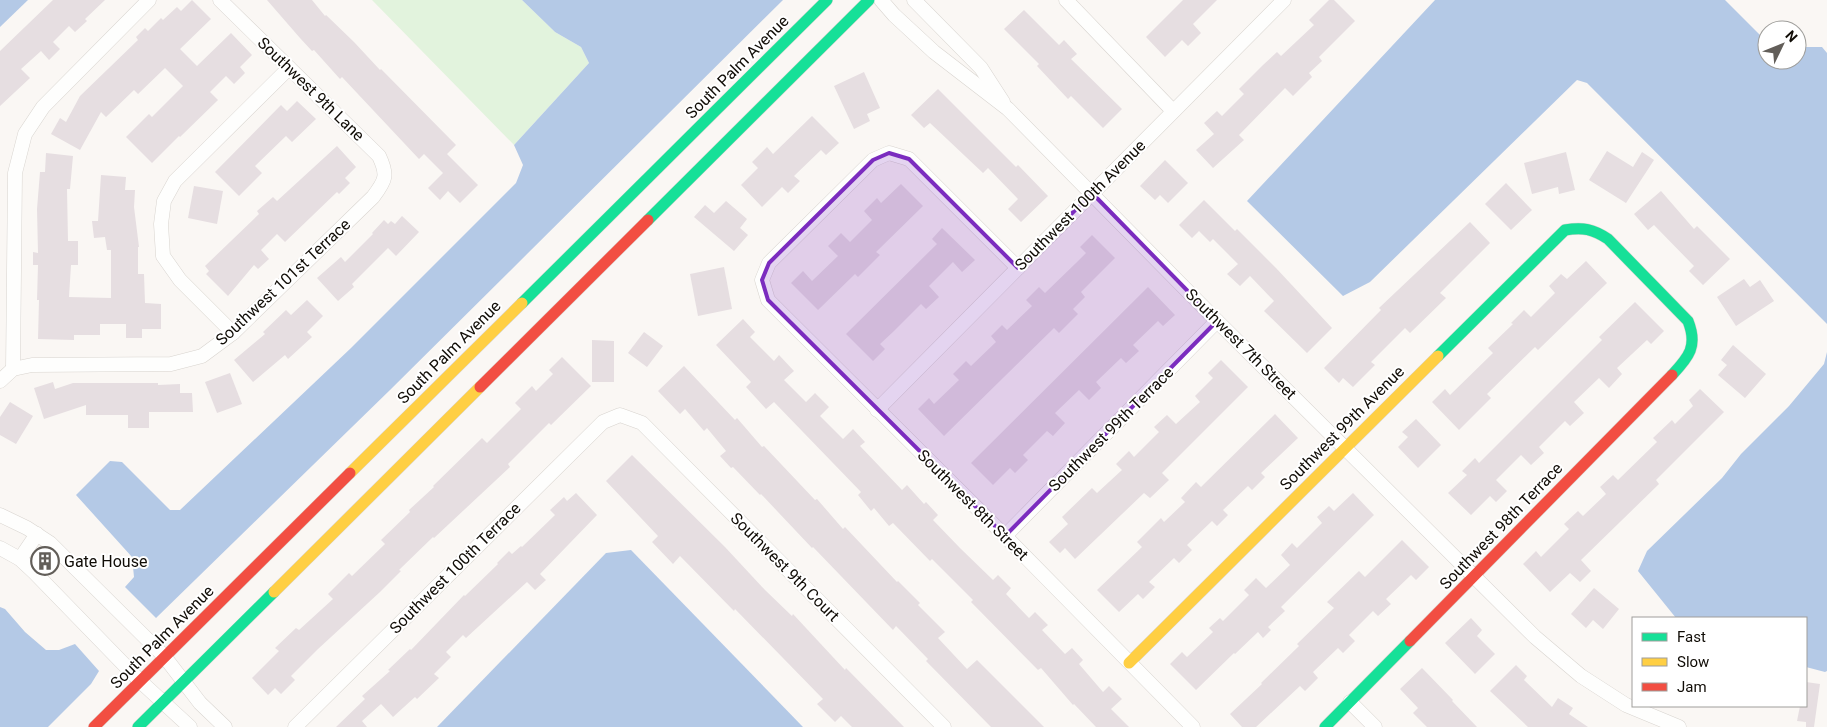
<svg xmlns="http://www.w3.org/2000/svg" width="1827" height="727" font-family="Roboto,sans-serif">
<rect width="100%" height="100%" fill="#faf7f4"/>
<polygon fill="#e2f3dd" points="372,0 522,0 555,32 581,47 589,63 514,145"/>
<g fill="#b4c9e6">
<polygon points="0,0 28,0 0,27"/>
<polygon points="522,0 783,0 390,390 156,618 125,587 134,577 132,557 76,495 110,461 122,462 170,510 180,510 351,348 516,183 523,165 514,145 589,63 581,47 555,32"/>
<polygon points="1435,0 1725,0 1761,36 1767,45 1767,60 1797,60 1797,47 1822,47 1827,53 1827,324 1587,83 1577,80 1370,282 1343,296 1247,201"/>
<polygon points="1827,352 1827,671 1825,672 1806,667 1806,618 1676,618 1638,571 1647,551 1722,478 1741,454 1789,406 1824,364"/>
<polygon points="631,550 803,727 437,727 606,553"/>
<polygon points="0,607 5,609 25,632 46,650 59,650 75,644 99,671 91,684 48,727 0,727"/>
</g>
<g fill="#e6dee1">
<polygon points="53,0 105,0 85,19 87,21 75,32 69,26 53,42 60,49 49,60 41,51 21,69 30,78 0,106 0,51"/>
<polygon points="192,0 211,19 180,49 197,66 231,33 252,55 240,67 245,73 234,84 226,76 210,92 218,100 180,137 179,136 152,163 126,137 149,114 152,117 183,86 165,68 138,94 134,90 106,117 101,112 80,150 51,134 60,118 66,122 80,96 138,40 136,37 145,28 148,31 161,18 163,20 177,7 181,11"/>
<polygon points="267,0 312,0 325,16 326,15 354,42 380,70 381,69 456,145 447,154 478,185 460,203 448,191 440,200 428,188 443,173 424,154 419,159 342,77 340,79 314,50 312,51 300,38"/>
<polygon points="1183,0 1217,0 1193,24 1201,33 1188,46 1182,40 1165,57 1146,37"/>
<polygon points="1329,0 1334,0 1355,21 1319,57 1322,61 1309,73 1312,77 1293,96 1285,88 1239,135 1244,140 1213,168 1196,150 1214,134 1204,123 1217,111 1222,116 1244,94 1239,89 1263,65 1277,52 1281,56 1314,25 1309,20"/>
<polygon points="1024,10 1059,45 1064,40 1077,54 1071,59 1122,109 1103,128 1071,96 1068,99 1037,66 1039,64 1004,29"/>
<polygon points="864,72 880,108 867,114 870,121 854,129 834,86"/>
<polygon points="938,89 1016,167 1018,165 1048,196 1021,222 1008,209 1018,199 988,168 983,173 930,123 924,128 911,115"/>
<polygon points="297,101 316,119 292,142 286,136 255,166 262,173 239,196 215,172 281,105 287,111"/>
<polygon points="812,116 839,143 826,155 821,150 794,176 800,181 788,193 782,187 762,207 741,185 758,168 752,162 767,147 773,154"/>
<polygon points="337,146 356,167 345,178 350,183 339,194 337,192 285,242 277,234 261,250 269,259 258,269 254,265 228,296 206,274 209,271 205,266 259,214 257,211 273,197 277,201"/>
<polygon points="1607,151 1633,167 1642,152 1654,160 1626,203 1589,180"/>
<polygon points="1566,152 1575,190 1559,194 1558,187 1532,194 1524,163"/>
<polygon points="46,153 73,156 70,189 67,189 68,241 78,241 78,265 71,265 69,297 111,298 111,250 107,250 105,237 94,238 92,221 98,221 101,175 126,177 125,190 135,190 134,207 139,247 138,247 138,274 144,274 145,303 161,304 161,329 142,329 142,338 126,338 126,324 100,324 100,335 74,335 74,340 38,339 39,300 37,300 38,265 33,265 33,252 38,253 37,209 40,172 45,172"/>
<polygon points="1165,160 1188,183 1168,203 1160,195 1155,200 1140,186"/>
<polygon points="1506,183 1532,210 1511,230 1485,204"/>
<polygon points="901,184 923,206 876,252 880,255 858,277 855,274 818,310 791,283 803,271 812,281 838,256 828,246 841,233 850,242 872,220 864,211 877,198 881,203"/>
<polygon points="194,186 223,191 217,224 188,218"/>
<polygon points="1661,191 1694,229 1697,226 1730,259 1703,285 1689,271 1694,266 1654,225 1648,230 1634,214"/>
<polygon points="1204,200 1235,231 1237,229 1276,268 1332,328 1307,353 1264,311 1274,301 1250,276 1240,286 1227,274 1238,264 1213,239 1210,242 1199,231 1192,238 1179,225"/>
<polygon points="726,201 747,219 740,228 748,235 734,251 694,217 705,205 714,213"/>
<polygon points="402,216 419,232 396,256 388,248 352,284 354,287 338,301 317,278 341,257 345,262 373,234 372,233 384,220 388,224 391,221 395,224"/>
<polygon points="1470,222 1490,243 1440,293 1446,298 1410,333 1405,328 1371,362 1375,365 1353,387 1343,378 1339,383 1324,368 1381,310 1379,308"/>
<polygon points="942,228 975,260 962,272 953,262 929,286 939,297 926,309 921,304 894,331 880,344 885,349 873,361 846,334 937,244 932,239"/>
<polygon points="1092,235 1115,258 1081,292 1085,297 1073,309 1078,314 1059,333 1054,328 944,436 918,409 929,398 934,404 959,380 953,374 966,361 971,366 996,342 991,336 1002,325 1007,330 1032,306 1026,300 1039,287 1045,293 1076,263 1086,253 1080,247"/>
<polygon points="1586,261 1607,283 1538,350 1535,347 1487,394 1491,398 1459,430 1432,402 1445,389 1450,395 1493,353 1488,348 1513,324 1511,323 1524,310 1531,317 1555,293 1549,286 1561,274 1567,279"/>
<polygon points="724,267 732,309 698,316 690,274"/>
<polygon points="1744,279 1750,287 1760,280 1774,301 1736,326 1717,297"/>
<polygon points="1148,287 1175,315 1163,326 1158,321 1133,345 1139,351 1126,363 1121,358 1096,382 1101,388 1089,400 1079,390 1055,413 1065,423 1053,436 1047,431 1023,455 1028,460 1015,473 1010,468 993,485 971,463"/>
<polygon points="307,300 323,316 307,332 312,337 288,359 285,355 253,382 234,360 265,334 263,332 286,310 291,315"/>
<polygon points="1635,302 1664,331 1651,344 1647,340 1617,368 1622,374 1609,388 1599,378 1574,402 1584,413 1570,426 1565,421 1539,447 1544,453 1531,465 1521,455 1496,480 1507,491 1496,502 1490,496 1471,515 1448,493 1467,475 1462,471 1475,458 1479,463 1602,340 1599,337"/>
<polygon points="743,319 755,332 750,337 774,361 779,355 794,371 784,380 806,402 815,393 829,407 820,416 843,439 853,429 865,442 860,446 902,490 907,485 924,504 926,502 938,515 933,520 960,548 993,580 998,575 1011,588 1006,594 1029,618 1035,612 1048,625 1042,630 1065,654 1072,648 1083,660 1079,664 1103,692 1109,686 1122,699 1111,709 1129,727 1096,727 1074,704 1073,705 1041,668 1038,670 971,602 973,600 932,559 930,561 893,523 889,526 874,508 871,511 858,495 861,492 774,402 766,409 746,387 751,382 716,345"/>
<polygon points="644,332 663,346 647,367 628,353"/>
<polygon points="592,340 614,341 614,382 592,382"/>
<polygon points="1733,345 1766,374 1745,398 1718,375 1727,365 1721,360"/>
<polygon points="562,357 591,386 551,425 549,423 508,464 510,467 434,538 433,537 399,570 401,571 380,592 318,649 291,676 295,680 281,694 275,688 268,695 252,678 279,651 275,648 296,628 299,630 333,599 328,594 349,573 352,576 385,544 381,540 410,512 409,510 434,487 433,486 482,438 487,443 521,409 515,403 532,386 536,391 553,374 549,370"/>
<polygon points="1221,360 1248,387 1162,473 1169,480 1150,498 1144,493 1075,559 1065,548 1060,553 1049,542 1068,524 1062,517 1092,488 1097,493 1122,470 1116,464 1129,451 1134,457 1159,432 1154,427 1167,415 1176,424 1200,402 1195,396 1213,378 1208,373"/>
<polygon points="684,366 735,420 737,418 762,447 764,446 815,500 817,499 843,529 845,527 897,582 898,581 920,603 918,605 945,632 938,638 967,669 977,660 1044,727 991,727 926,661 928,659 896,626 893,630 813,547 812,548 761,494 760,495 733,467 731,468 720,456 726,451 707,428 704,431 685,409 680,414 658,391"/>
<polygon points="230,373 242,404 217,413 205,382"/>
<polygon points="53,382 55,389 73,383 158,383 158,385 180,384 180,393 192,393 193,412 149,412 149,428 128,428 128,415 86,415 86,405 44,419 34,388"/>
<polygon points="1700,389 1724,412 1656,480 1659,484 1581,560 1591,571 1580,582 1570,573 1550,592 1523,564 1536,551 1541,557 1569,529 1564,524 1578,511 1583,516 1606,494 1600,487 1613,475 1618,480 1657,442 1653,438 1672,420 1675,424 1693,406 1689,400"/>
<polygon points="10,402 33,416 16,444 0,435 0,417"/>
<polygon points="1275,414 1298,438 1261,473 1265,477 1252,490 1248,486 1223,510 1228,515 1217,526 1212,521 1187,545 1192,550 1179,563 1174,558 1149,582 1155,587 1143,599 1138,594 1119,612 1097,590 1142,547 1137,542 1161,518 1164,522 1185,502 1181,498 1196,482 1201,487"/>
<polygon points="1416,419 1441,445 1418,468 1398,447 1408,437 1402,432"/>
<polygon points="632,455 725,547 765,590 792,616 793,614 845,670 846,668 904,727 852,727 841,716 835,722 817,704 823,699 735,609 734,611 680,556 673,564 652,542 658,536 606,481"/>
<polygon points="576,493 597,515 540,574 546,580 535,590 527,582 466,638 463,635 446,652 451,657 434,674 439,678 417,699 415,697 393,717 381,704 362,721 367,727 336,727 365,699 362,696 390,671 388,670 410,649 411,650 464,595 465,596 498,564 497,563 509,551 512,554 521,546 522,547 555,515 550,510 564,497 567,501"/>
<polygon points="1353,493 1374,515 1281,607 1285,611 1268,627 1271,630 1263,638 1258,632 1235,654 1234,653 1196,690 1170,664 1182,652 1187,657 1213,632 1209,628 1220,618 1223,621 1249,595 1244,590 1256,578 1266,588 1290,565 1281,555 1292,543 1297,548 1322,523 1317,517 1329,506 1334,511"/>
<polygon points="1402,540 1429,567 1416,580 1411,575 1386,599 1391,604 1378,616 1373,611 1349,635 1355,641 1343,653 1338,648 1313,672 1318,678 1305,691 1300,686 1256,727 1242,727 1230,714 1262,684 1261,683 1299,646 1297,644 1334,608 1327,602 1359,571 1365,577"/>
<polygon points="44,551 54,560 45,570 35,561"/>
<polygon points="1594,588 1619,609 1603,629 1593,620 1586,628 1571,614"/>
<polygon points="1471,618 1482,630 1477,636 1495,654 1475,674 1445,643"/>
<polygon points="1516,665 1527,676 1524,680 1552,707 1558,698 1573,708 1569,714 1588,727 1528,727 1490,691"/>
<polygon points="1422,668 1453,700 1452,701 1477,727 1427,727 1413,713 1418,708 1400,689"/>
<polygon points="1806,682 1820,684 1814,727 1806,727 1806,722 1797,721 1800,706 1806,706"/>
</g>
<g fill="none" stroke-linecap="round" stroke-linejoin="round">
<defs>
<g id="street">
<polyline points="881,0 894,15 934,52 1008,109 1217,321 1535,637 1581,676 1626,705 1679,727"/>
<polyline points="914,0 981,68 1003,102"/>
<polyline points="1066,0 1173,111"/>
<polyline points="1018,268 909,159 889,153 873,160 769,263 762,280 768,300 1005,536 1193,727"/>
<polyline points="233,333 180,280 163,256 161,224 164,201 175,181 289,68"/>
<polyline points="13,369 15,173 25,134 43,107 149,0"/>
<path d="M0,381L13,369L32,365L171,364L202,356L233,333L373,197C386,180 388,175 379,156L220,0"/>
<polyline points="877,410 1284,0"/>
<polyline points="0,515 27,528 50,543 164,656 200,703 225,727"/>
<polyline points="1005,536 1217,321"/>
<polyline points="0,548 20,559 34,572 140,681 190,727"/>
<polyline points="20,559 37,534"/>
<polyline points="1350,702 1375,727"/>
<polyline points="295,727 603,422 620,415 642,423 944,727"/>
</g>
<g id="fast">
<polyline points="648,220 869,0"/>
<polyline points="522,303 827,0"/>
<path d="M1438,356L1565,230C1583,227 1593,229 1608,239L1688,321C1698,346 1689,357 1672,375"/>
<polyline points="138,727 274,592"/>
<polyline points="1325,727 1410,641"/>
</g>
<g id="slow">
<polyline points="350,473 522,303"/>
<polyline points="274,592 480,387"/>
<polyline points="1129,663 1438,356"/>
</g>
<g id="jam">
<polyline points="480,387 648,220"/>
<polyline points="1410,641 1672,375"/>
<polyline points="94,727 350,473"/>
</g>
</defs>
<use href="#street" stroke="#d8d4cf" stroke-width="15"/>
<use href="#fast" stroke="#d8d4cf" stroke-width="12"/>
<use href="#slow" stroke="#d8d4cf" stroke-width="12"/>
<use href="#jam" stroke="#d8d4cf" stroke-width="12"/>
<use href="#street" stroke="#fefefd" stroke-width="14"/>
<use href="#fast" stroke="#16e098" stroke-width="11"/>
<use href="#slow" stroke="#ffcf43" stroke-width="11"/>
<use href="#jam" stroke="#f24e42" stroke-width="11"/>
</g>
<path fill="#7b2cbf" fill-opacity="0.2" stroke="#7b2cbf" stroke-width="4" stroke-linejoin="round" d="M889,153L909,159L1018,268L1092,193L1217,321L1005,536L768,300L762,280L769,263L873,160Z"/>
<defs>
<symbol id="building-ring" viewBox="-11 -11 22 22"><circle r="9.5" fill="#fff" stroke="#625e59" stroke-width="1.5"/><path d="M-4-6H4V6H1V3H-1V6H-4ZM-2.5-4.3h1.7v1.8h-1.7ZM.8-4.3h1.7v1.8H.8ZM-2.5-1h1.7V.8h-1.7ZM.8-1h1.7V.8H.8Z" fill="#625e59"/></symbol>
</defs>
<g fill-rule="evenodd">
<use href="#building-ring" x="29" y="545" width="32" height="32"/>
</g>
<g text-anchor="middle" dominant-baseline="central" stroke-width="4" stroke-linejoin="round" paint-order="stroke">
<g font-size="16" fill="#100c06" stroke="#fff">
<text transform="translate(737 67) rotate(-45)">South Palm Avenue</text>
<text transform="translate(311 89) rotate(44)">Southwest 9th Lane</text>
<text transform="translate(1080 205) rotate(-45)">Southwest 100th Avenue</text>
<text transform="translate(283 282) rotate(-43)">Southwest 101st Terrace</text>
<text transform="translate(1241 344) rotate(45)">Southwest 7th Street</text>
<text transform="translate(449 352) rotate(-45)">South Palm Avenue</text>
<text transform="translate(1342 428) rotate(-45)">Southwest 99th Avenue</text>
<text transform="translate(1111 429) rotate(-45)">Southwest 99th Terrace</text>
<text transform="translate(973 505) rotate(45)">Southwest 8th Street</text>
<text transform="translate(1501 526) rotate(-46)">Southwest 98th Terrace</text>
<text transform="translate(785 567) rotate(45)">Southwest 9th Court</text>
<text transform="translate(455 568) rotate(-45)">Southwest 100th Terrace</text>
<text transform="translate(162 637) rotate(-45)">South Palm Avenue</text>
</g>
<g font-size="16" fill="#100c06" stroke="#fff" text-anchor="start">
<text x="64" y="561">Gate House</text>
</g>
</g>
<rect x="1632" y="617" width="175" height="90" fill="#ffffff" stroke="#9f9e9b"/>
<rect x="1642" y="633" width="25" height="8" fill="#16e098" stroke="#9f9e9b"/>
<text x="1677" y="642" font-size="15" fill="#100c06">Fast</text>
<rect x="1642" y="658" width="25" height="8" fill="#ffcf43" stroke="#9f9e9b"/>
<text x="1677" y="667" font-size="15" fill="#100c06">Slow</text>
<rect x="1642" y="683" width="25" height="8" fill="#f24e42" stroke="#9f9e9b"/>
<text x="1677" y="692" font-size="15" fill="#100c06">Jam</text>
<g transform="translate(1782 45) rotate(47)"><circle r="24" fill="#ffffff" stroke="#9f9e9b"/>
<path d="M0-4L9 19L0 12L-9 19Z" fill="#625e59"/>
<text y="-8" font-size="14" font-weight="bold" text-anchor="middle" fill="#100c06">N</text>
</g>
</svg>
